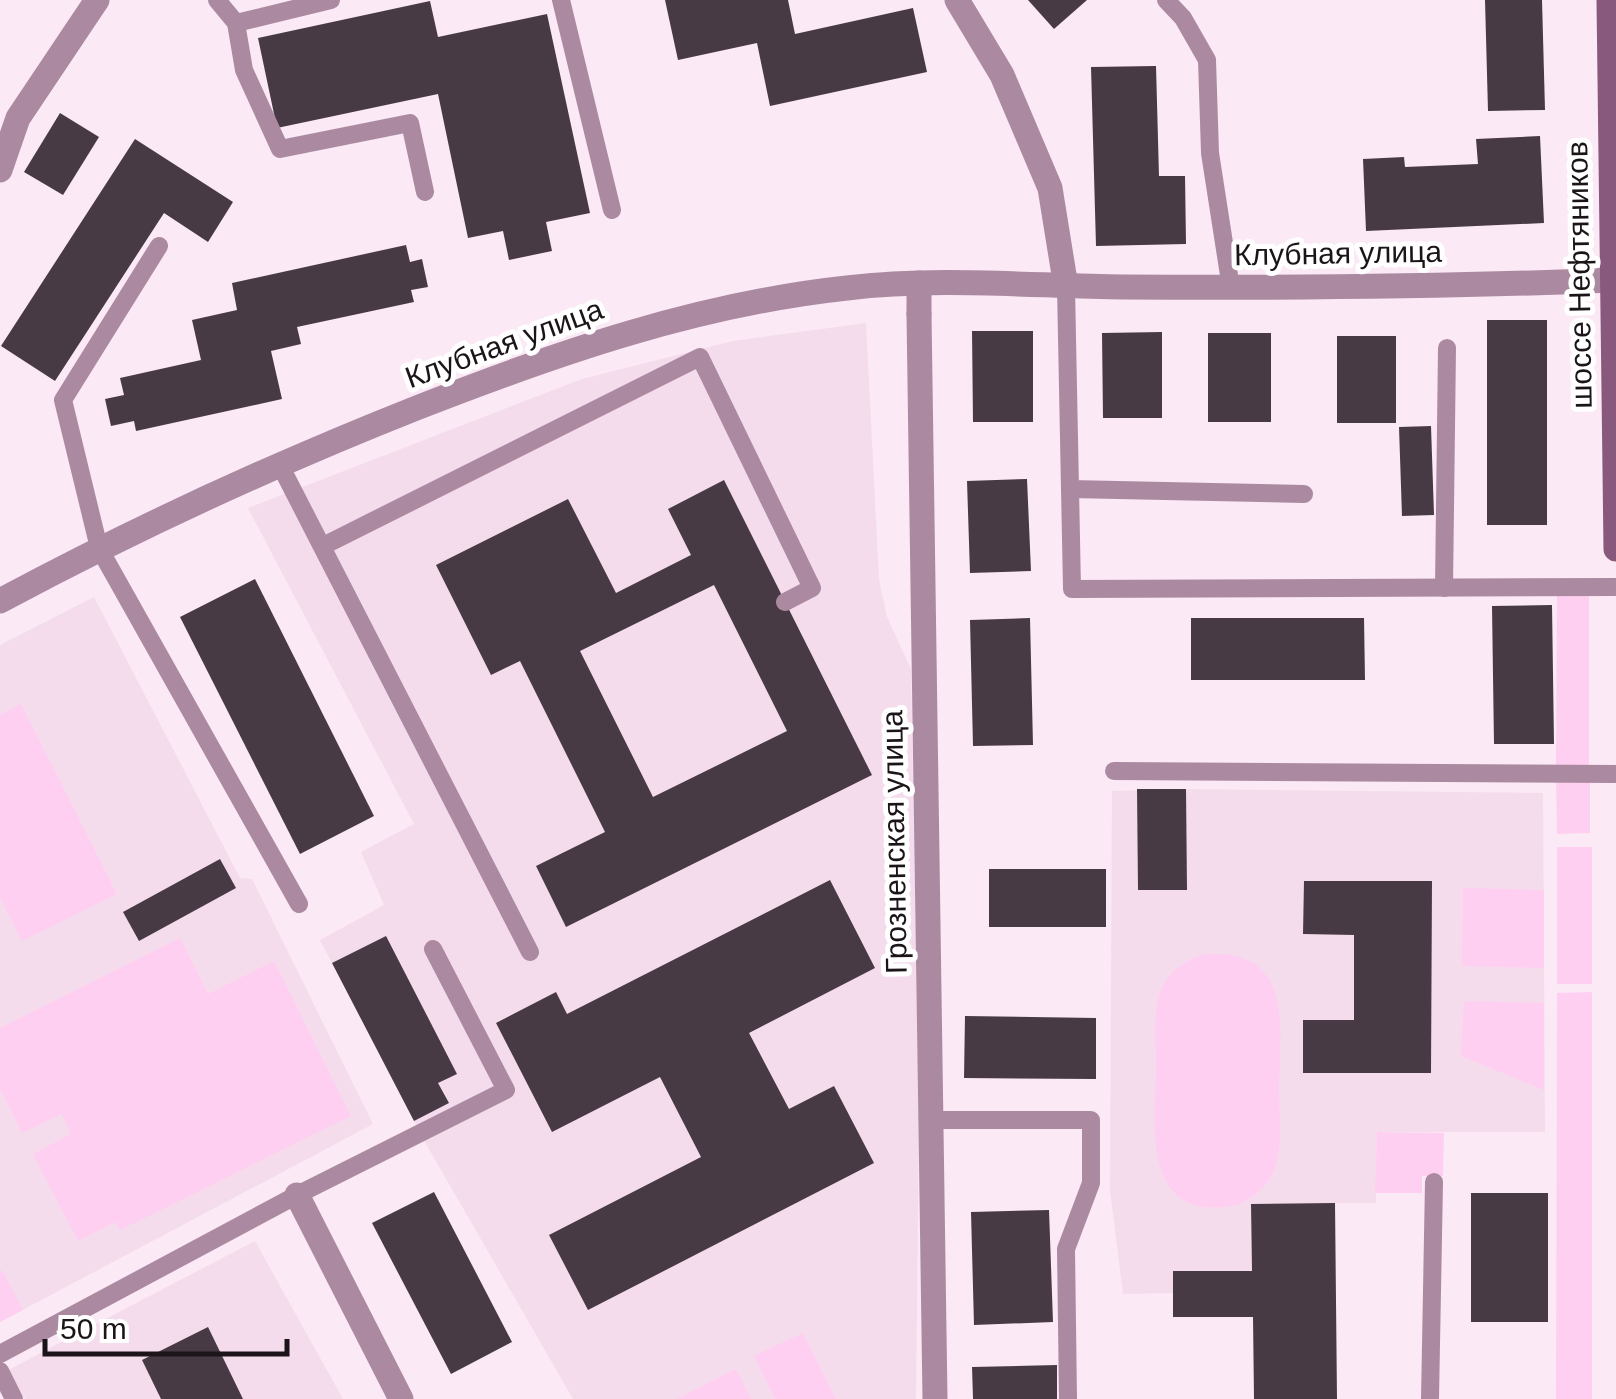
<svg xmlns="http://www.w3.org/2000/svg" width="1616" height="1399" font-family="Arial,sans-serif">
<rect width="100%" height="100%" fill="#fbe9f5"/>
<g fill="#f4dced">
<polygon points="866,323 879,580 887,617 911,669 919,1118 916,1399 573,1399 426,1144 320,940 384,905 361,852 414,824 248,508 582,379 733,341"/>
<polygon points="94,597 240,878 252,879 373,1124 0,1322 0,645"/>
<polygon points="1186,789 1543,793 1545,1132 1377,1132 1376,1203 1251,1204 1252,1271 1173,1271 1173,1293 1123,1294 1110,1190 1112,791"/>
<polygon points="255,1241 343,1399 25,1399 8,1370"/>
</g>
<g fill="#ffcff1">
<polygon points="1557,594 1589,594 1589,769 1556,767"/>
<polygon points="21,704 117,894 22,941 0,898 0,715"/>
<polygon points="1590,778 1590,833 1557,834 1556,779"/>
<rect x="1557" y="847" width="35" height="137"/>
<polygon points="1463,888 1544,890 1544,968 1462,966"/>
<polygon points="180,938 208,994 274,961 351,1116 120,1230 115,1222 78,1241 33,1154 71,1134 62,1114 22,1133 0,1089 0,1028"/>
<path d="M1206,954C1295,949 1280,1028 1279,1089C1279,1115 1284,1149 1273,1173C1264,1191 1246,1205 1225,1207C1141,1216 1155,1121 1156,1068C1156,1042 1151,1008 1164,984C1173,968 1188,959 1206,954Z"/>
<polygon points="1592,992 1592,1399 1556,1399 1557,993"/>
<polygon points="1464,1001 1544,1003 1544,1090 1461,1056"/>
<polygon points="1377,1132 1444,1133 1443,1176 1422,1176 1422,1193 1375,1193"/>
<polygon points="2,1270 23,1310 0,1322 0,1271"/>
<polygon points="803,1333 836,1399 775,1399 754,1356"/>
<polygon points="736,1369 751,1399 677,1399"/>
</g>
<g fill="#483a44" fill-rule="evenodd">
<polygon points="665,0 788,0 795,34 913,8 927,72 770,106 757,43 678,60"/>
<polygon points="1028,0 1087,0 1054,29"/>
<polygon points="1485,0 1542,0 1545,110 1488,111"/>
<polygon points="430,1 438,37 547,14 590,213 546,222 552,251 509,260 503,231 468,238 438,94 277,128 258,38"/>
<polygon points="1156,66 1159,176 1185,176 1186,244 1096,246 1091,67"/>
<polygon points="60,113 99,137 63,195 24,172"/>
<polygon points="1540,136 1544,223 1366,231 1363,159 1404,157 1405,167 1478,164 1476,139"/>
<polygon points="135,139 233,202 208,242 164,213 55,381 1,346"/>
<polygon points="406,245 410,262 422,259 428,287 411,290 414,302 297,327 301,344 271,351 282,399 136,431 134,421 111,426 105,399 124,395 120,378 201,360 192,320 237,310 232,283"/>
<rect x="1487" y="320" width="60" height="205"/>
<polygon points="972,331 1033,331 1033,422 973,422"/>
<polygon points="1162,332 1162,418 1103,418 1102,333"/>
<rect x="1208" y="333" width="63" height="89"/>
<rect x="1337" y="336" width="59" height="87"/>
<polygon points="1431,426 1434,515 1402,516 1399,427"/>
<polygon points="1027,479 1031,571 970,573 967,481"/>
<path d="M724,480L872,775L566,927L536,866L605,832L520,661L491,675L436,565L568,499L616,593L691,555L668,509ZM714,585L787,731L653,797L580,651Z"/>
<polygon points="255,579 374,816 300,854 180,617"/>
<polygon points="1552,605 1554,744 1494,744 1492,606"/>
<polygon points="1030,618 1033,745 973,746 970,620"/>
<polygon points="1191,618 1364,618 1365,680 1191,680"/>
<polygon points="1137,789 1186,789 1187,890 1138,890"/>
<polygon points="220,859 236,888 139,941 123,912"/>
<rect x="989" y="869" width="117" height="58"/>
<polygon points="830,880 875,968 749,1033 789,1109 834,1086 874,1163 588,1310 549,1235 701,1157 660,1077 552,1132 496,1023 556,992 567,1014"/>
<polygon points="1304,881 1432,881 1431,1073 1303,1073 1303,1020 1354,1020 1354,935 1303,934"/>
<polygon points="386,936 457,1074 438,1083 449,1103 414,1121 332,963"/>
<polygon points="965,1016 1096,1018 1096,1079 964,1078"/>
<polygon points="434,1192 512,1342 451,1374 372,1223"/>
<rect x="1471" y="1193" width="77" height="129"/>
<polygon points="1335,1203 1337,1399 1254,1399 1253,1317 1173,1317 1173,1271 1252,1271 1251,1204"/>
<polygon points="1049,1210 1053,1322 974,1325 971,1212"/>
<polygon points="208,1327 243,1399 161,1399 142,1360"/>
<polygon points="1057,1365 1057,1399 973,1399 972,1367"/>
</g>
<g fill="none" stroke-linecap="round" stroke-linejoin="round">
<g stroke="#ab8aa1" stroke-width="18">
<polyline points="217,0 236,23 244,70 280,149 410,123 425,192"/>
<polyline points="561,0 612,210"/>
<polyline points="1166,0 1183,18 1207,60 1210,153 1231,288"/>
<polyline points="236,23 331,0"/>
<polyline points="159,246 63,400 99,548 299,904"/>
<polyline points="1066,287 1072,589 1616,587"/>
<polyline points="279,463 530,952"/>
<polyline points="1070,489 1304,494"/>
<polyline points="323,546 700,357 812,588 785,602"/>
<polyline points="1444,588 1447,348"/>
<polyline points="1114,771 1616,774"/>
<polyline points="931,1120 1091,1120 1091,1183 1066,1249 1068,1399"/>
<polyline points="0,1354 297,1195 506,1090 433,949"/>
<polyline points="0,1371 14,1399"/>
<polyline points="1430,1399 1434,1182"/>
</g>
<polyline stroke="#ab8aa1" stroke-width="25" points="919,314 935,1399"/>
<g stroke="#ab8aa1" stroke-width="25">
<polyline points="957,0 1002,75 1050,188 1066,287"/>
<polyline points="0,170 18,118 97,0"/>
<polyline points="919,283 919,314"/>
<path d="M0,601C136,528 275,464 419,407C557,353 698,304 847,288C938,277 1032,286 1124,287C1286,288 1449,287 1611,280"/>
<polyline points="297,1195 401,1399"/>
</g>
<polyline stroke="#88597c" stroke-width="25" points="1609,0 1616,549"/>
</g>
<g text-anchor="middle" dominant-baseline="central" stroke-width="10" stroke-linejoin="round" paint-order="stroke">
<g font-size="30" fill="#1b1519" stroke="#fff">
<text transform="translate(1338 253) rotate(-1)">Клубная улица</text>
<text transform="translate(1579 275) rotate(-91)">шоссе Нефтяников</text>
<text transform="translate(504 343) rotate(-20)">Клубная улица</text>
<text transform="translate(894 842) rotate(-91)">Грозненская улица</text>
</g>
</g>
<path d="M45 1339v15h242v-15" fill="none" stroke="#1b1519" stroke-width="5"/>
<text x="60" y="1339" font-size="30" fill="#1b1519" stroke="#ffffff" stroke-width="8" paint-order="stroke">50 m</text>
</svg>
